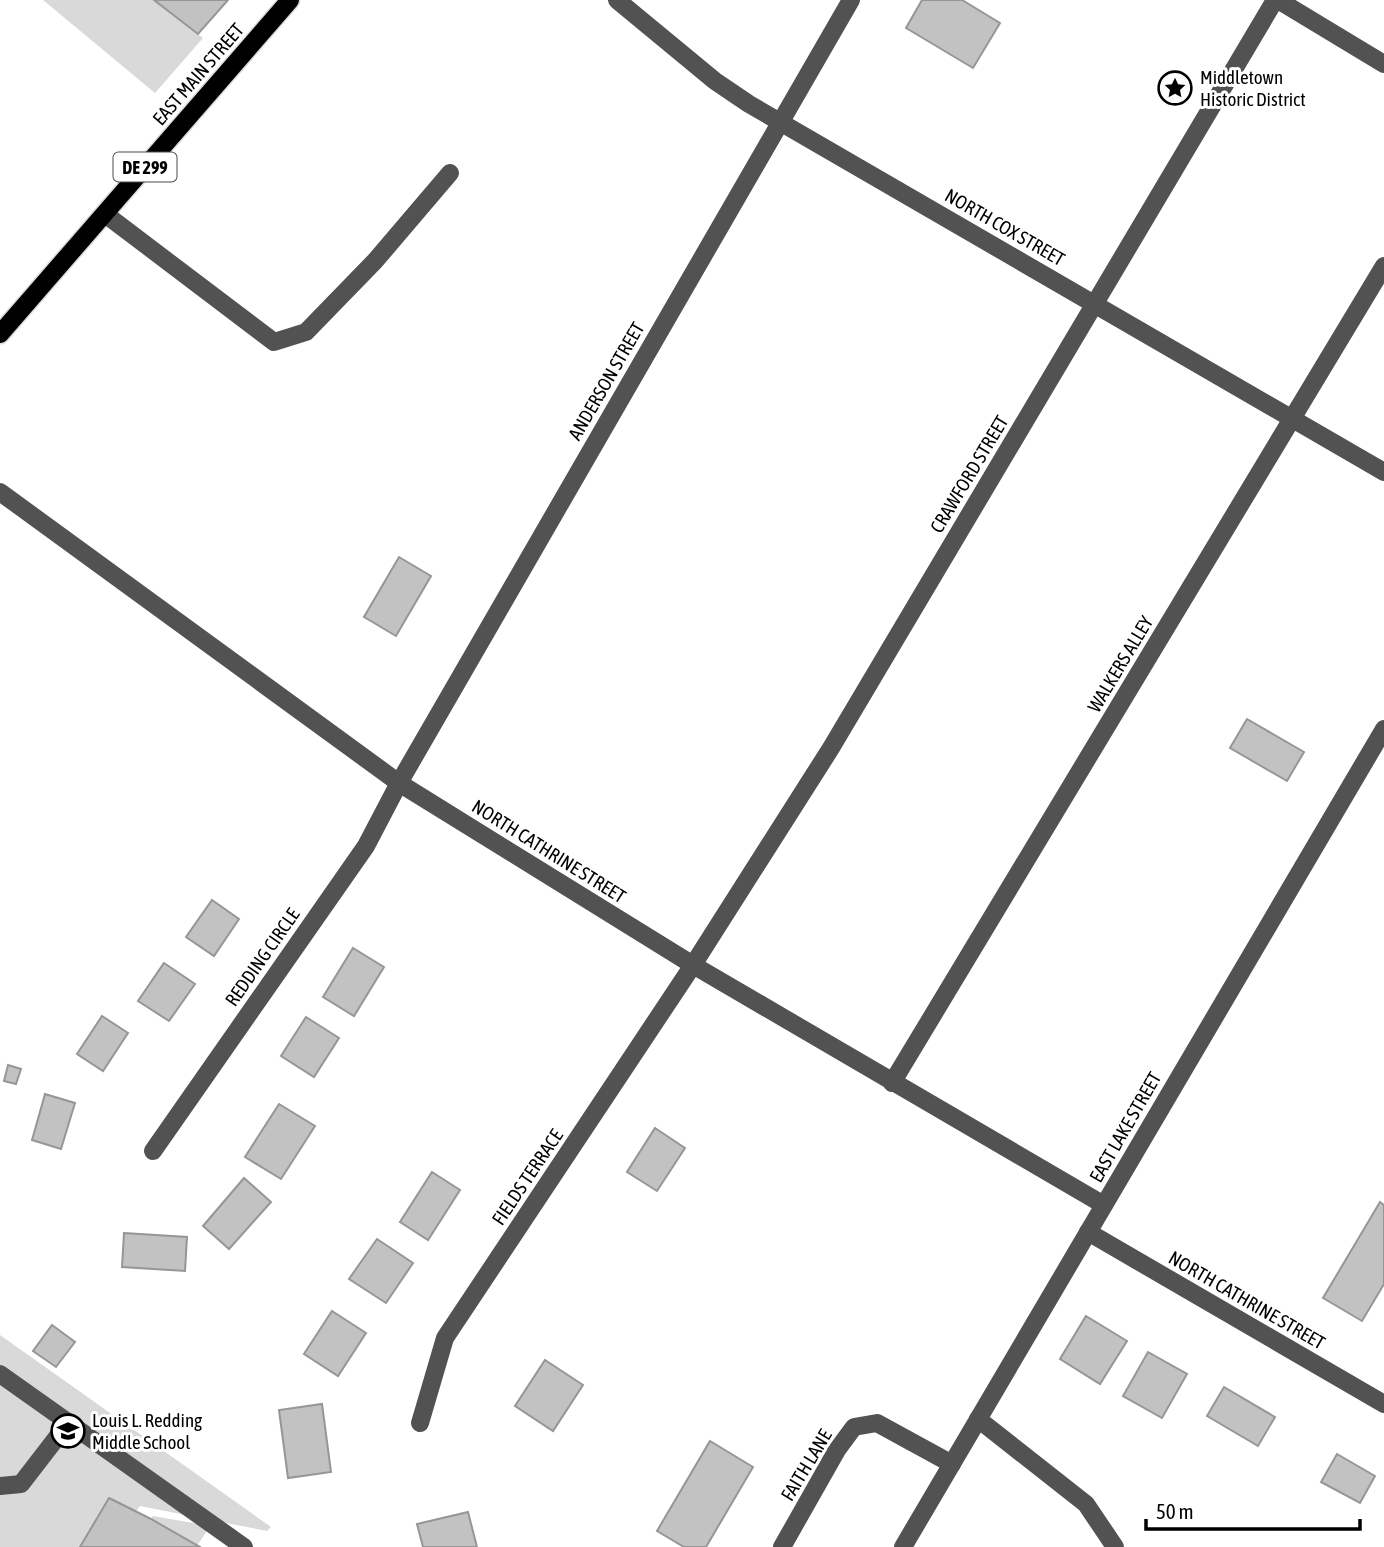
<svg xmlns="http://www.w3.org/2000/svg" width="1384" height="1547" font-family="'Asap Condensed',sans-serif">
<rect width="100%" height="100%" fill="#fff"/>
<g fill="#d9d9d9">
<polygon points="43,0 154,0 203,38 155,93"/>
<polygon points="0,1335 271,1527 267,1531 140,1506 135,1513 109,1497 80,1547 0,1547"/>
<polygon points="153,1516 210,1526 197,1546 151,1519"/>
</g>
<g fill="#c2c2c2" stroke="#969696" stroke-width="2">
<polygon points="154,0 228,0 198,34"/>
<polygon points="922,0 962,0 1000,23 973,68 906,28"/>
<polygon points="399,557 431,576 396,636 364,617"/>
<polygon points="1247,719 1304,752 1287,781 1230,748"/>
<polygon points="212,900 239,919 214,956 186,937"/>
<polygon points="353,948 384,967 354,1016 323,997"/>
<polygon points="164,963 195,984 169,1021 138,1001"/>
<polygon points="102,1016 128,1033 103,1071 77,1054"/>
<polygon points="306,1017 339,1038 314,1077 281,1056"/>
<polygon points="8,1065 21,1069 16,1084 4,1081"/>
<polygon points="45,1094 75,1103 61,1149 32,1140"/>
<polygon points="279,1104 315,1126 281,1179 245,1157"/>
<polygon points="655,1128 685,1148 657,1191 627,1172"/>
<polygon points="432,1172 460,1190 428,1240 400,1222"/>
<polygon points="244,1178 271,1202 229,1249 203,1226"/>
<polygon points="1380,1202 1384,1205 1384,1284 1362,1321 1323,1298"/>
<polygon points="124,1233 187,1237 185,1271 122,1267"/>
<polygon points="377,1239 413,1263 386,1303 349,1279"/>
<polygon points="332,1311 366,1333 338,1376 304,1354"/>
<polygon points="1086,1316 1127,1341 1100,1384 1060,1359"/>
<polygon points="52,1325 75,1342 56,1367 33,1351"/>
<polygon points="1148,1352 1187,1374 1162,1418 1123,1396"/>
<polygon points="545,1360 583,1385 553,1431 515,1406"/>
<polygon points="1224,1387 1275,1417 1258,1446 1207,1416"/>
<polygon points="322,1404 331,1472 288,1478 279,1410"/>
<polygon points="710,1441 753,1467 706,1547 684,1547 657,1531"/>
<polygon points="1337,1454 1375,1476 1360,1503 1321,1482"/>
<polygon points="109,1498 151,1519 200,1547 80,1547"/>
<polygon points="468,1512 477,1547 423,1547 417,1524"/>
</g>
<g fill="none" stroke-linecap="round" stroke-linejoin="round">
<defs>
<polyline id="major" points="0,334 290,0"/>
</defs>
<use href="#major" stroke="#dbdbdb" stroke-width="21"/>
<g stroke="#525252" stroke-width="18">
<polyline points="617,0 715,81 749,104 1384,472"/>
<polyline points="1278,0 1384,64"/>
<polyline points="105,214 274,342 306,332 375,261 450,173"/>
<polyline points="0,492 399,783 693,965 1104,1205"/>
<polyline points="892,1083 1384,266"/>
<polyline points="153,1151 366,846 399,783 851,0"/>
<polyline points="1088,1232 1384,1404"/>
<polyline points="0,1374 244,1547"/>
<polyline points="978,1419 1086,1504 1115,1547"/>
<polyline points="420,1423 445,1338 693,965 831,748 1275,0"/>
<polyline points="0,1486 21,1484 68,1423"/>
<polyline points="782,1547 837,1450 854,1427 877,1423 952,1464"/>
<polyline points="903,1547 1384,729"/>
</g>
<use href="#major" stroke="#000" stroke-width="18"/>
</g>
<defs>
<symbol id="sight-ring" viewBox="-11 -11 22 22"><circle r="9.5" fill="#fff" stroke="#000" stroke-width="1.5"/><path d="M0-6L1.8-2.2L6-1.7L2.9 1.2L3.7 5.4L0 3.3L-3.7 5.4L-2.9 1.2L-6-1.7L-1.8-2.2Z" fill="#000"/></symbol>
<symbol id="school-ring" viewBox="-11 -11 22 22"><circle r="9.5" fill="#fff" stroke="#000" stroke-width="1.5"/><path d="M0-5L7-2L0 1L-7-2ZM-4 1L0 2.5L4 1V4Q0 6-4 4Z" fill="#000"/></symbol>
</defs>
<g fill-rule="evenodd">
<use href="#sight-ring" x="1156" y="69" width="38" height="38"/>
<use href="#school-ring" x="49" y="1412" width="38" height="38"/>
</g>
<g text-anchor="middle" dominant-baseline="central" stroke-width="6" stroke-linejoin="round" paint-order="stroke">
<rect fill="#fff" stroke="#4c4c4c" stroke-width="2" x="113.5" y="152.5" width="63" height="29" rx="5"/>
<g font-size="18" font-weight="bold" fill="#000">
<text x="145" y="167">DE 299</text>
</g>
<g font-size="19" fill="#000" stroke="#fff">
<text transform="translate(198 74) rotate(-49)">EAST MAIN STREET</text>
<text transform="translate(1005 227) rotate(30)">NORTH COX STREET</text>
<text transform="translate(606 381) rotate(-60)">ANDERSON STREET</text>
<text transform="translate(969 474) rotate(-59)">CRAWFORD STREET</text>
<text transform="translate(1120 664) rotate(-59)">WALKERS ALLEY</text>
<text transform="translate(549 851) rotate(32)">NORTH CATHRINE STREET</text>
<text transform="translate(262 957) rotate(-55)">REDDING CIRCLE</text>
<text transform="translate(1125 1127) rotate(-60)">EAST LAKE STREET</text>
<text transform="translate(527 1177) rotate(-56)">FIELDS TERRACE</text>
<text transform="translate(1247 1300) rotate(30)">NORTH CATHRINE STREET</text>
<text transform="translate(806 1465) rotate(-59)">FAITH LANE</text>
</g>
<g font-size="19" fill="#000" stroke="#fff" text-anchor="start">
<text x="1200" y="77">Middletown<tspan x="1200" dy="22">Historic District</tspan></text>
<text x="92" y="1420">Louis L. Redding<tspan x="92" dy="22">Middle School</tspan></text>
</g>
</g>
<path d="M1146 1519v10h214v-10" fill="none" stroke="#000000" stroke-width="3.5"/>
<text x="1156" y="1519" font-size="21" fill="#000000" stroke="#ffffff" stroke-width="5" paint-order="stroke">50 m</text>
</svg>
